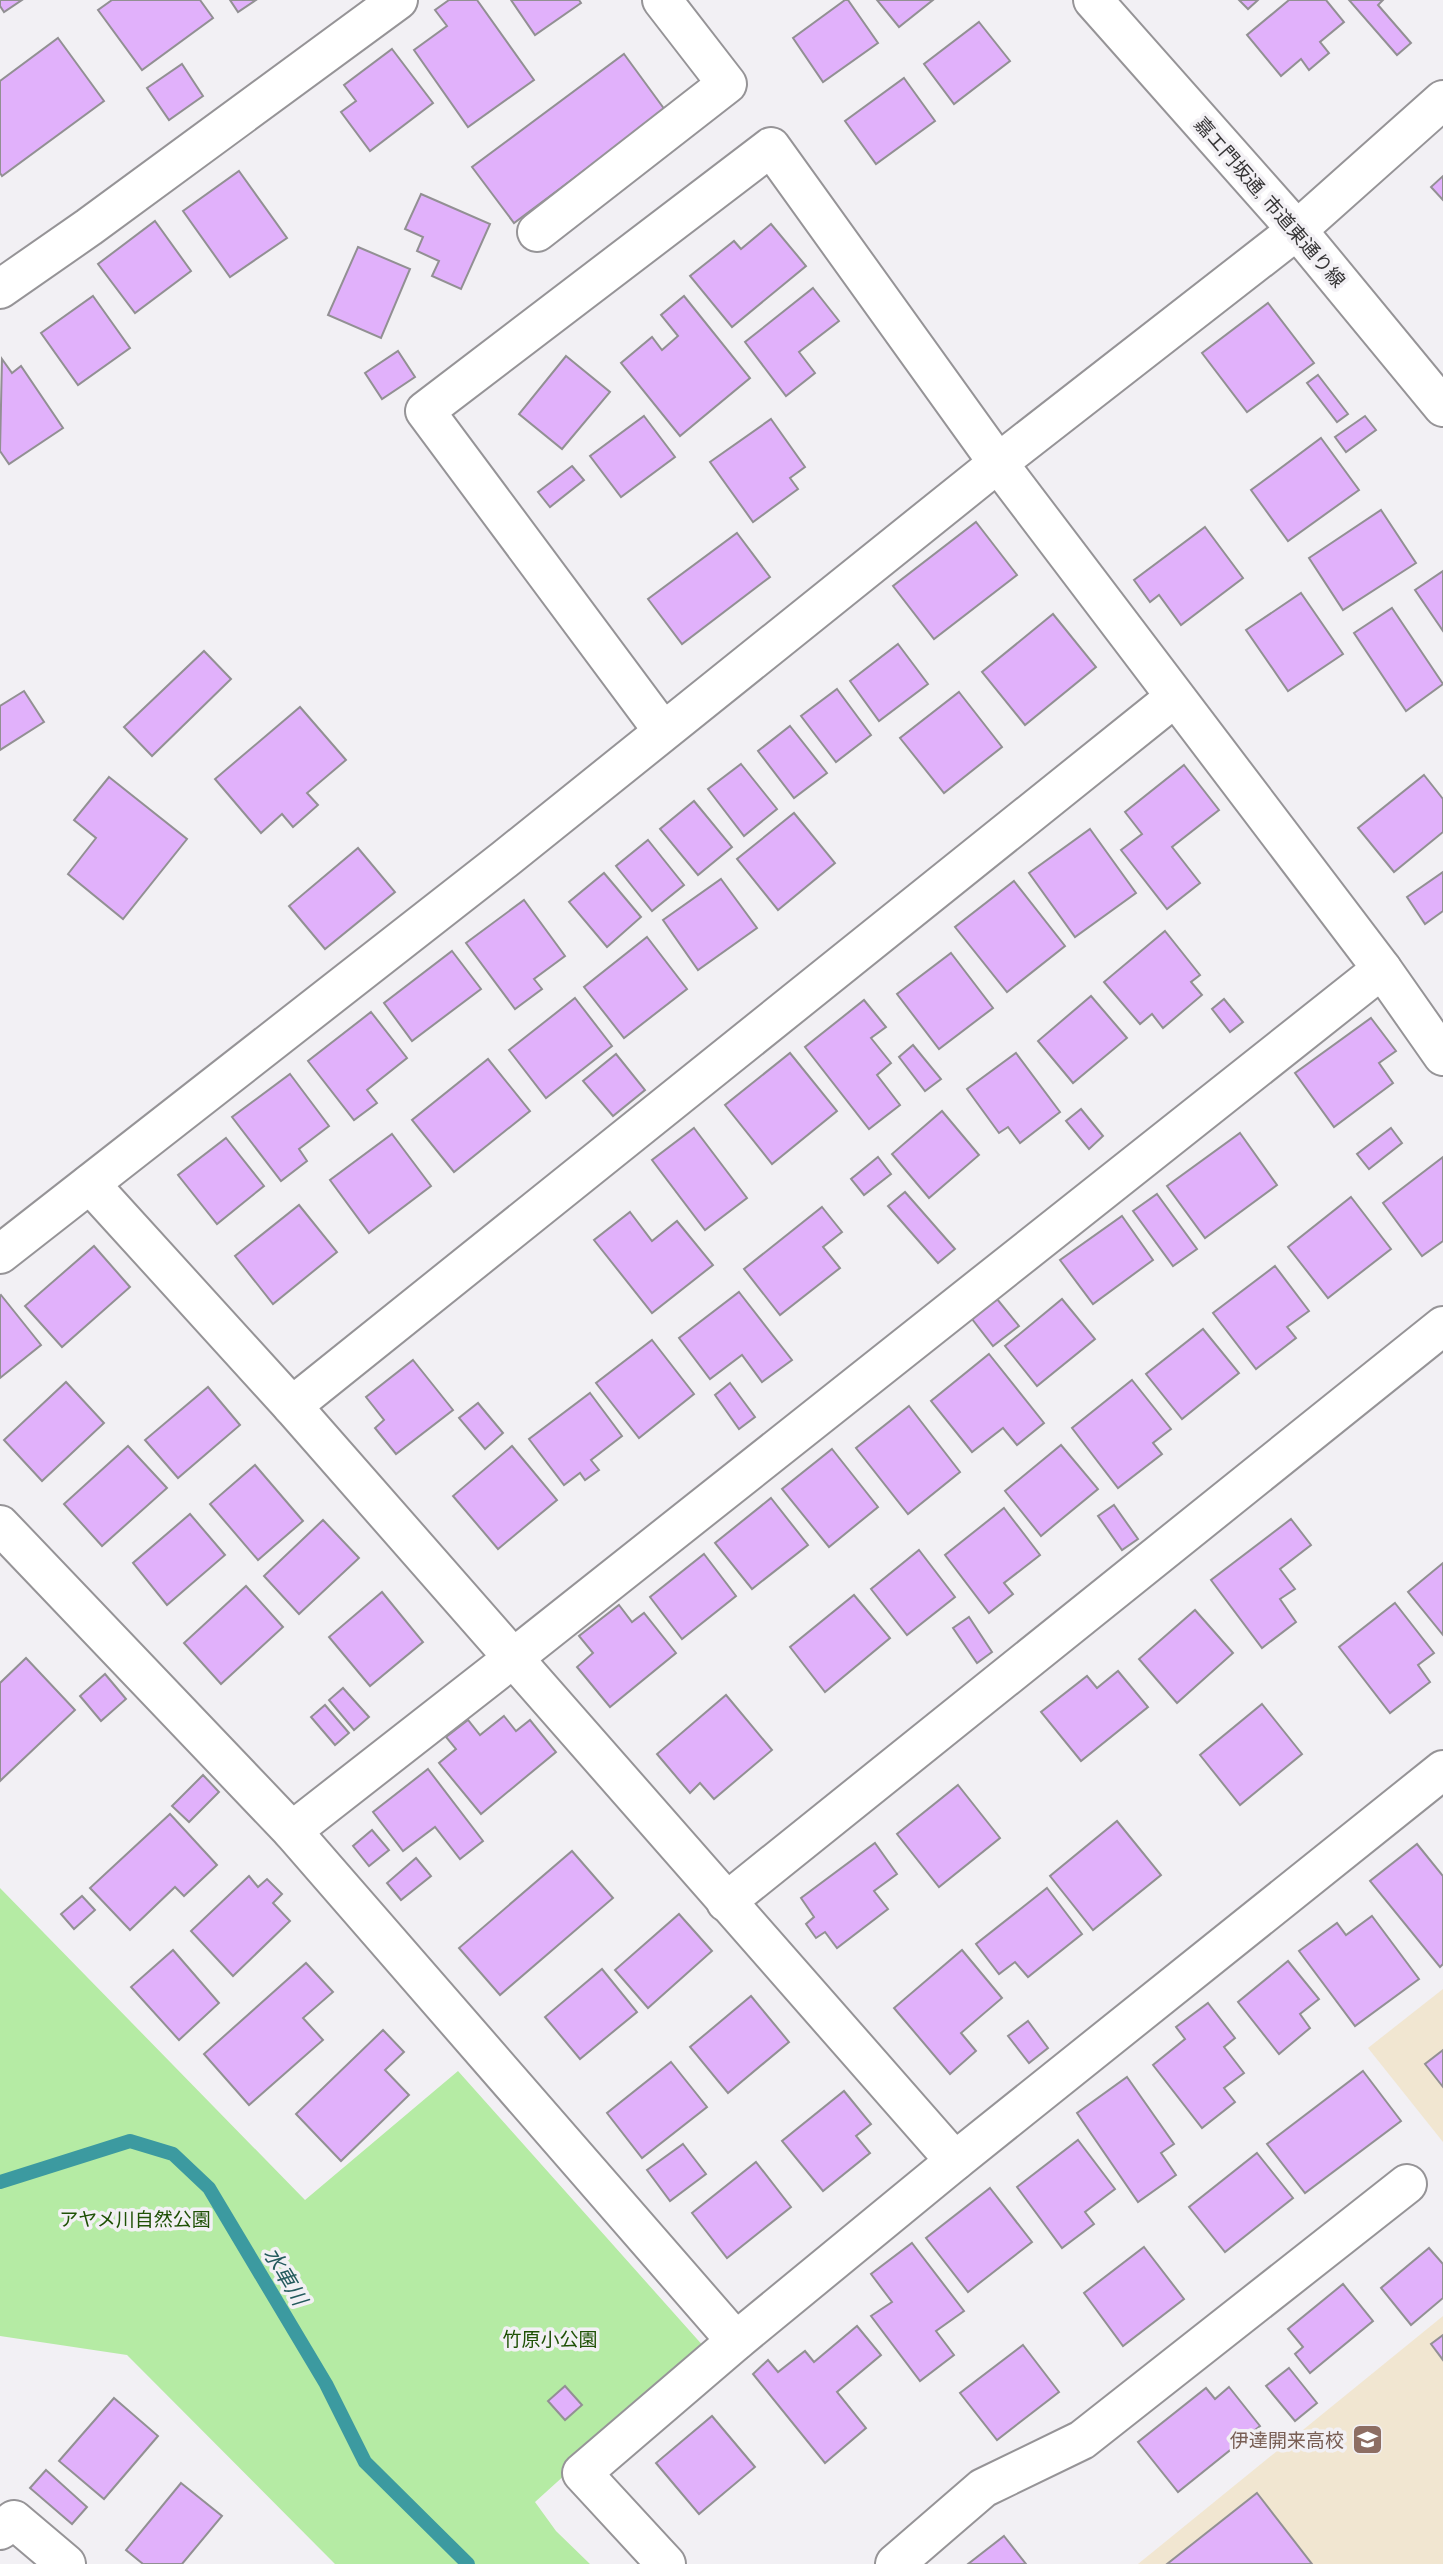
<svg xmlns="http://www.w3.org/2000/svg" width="1443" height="2564" font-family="Quicksand,'Noto Sans JP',sans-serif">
<rect width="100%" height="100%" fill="#f2f0f4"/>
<g fill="#f1e6d1">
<polygon points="1443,1989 1443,2142 1368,2048"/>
<polygon points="1443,2316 1443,2564 1138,2564"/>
</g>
<polygon fill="#b5eba4" points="0,1888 305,2200 458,2071 705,2348 535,2502 556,2531 590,2564 335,2564 127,2355 0,2336"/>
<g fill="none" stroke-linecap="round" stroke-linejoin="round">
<polyline stroke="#3c9aa0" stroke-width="14" points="0,2182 130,2141 173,2154 209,2188 326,2384 365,2462 468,2564"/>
</g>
<g fill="#e1b1fb" stroke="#929093" stroke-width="2">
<polygon points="0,0 22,0 4,12 0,6"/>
<polygon points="112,0 200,0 213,18 142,70 98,10"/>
<polygon points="230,0 256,0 238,12"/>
<polygon points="449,0 477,0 534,80 468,127 414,50 447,26 435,10"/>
<polygon points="511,0 579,0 581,3 535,35"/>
<polygon points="845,0 848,0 878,43 823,82 793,38"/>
<polygon points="877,0 933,0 899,27"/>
<polygon points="1239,0 1258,0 1248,9"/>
<polygon points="1289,0 1326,0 1344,22 1320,42 1329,53 1309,70 1301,59 1281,76 1247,35"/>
<polygon points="1349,0 1383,0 1378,5 1411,43 1397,55"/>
<polygon points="979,22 1010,61 954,104 924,64"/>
<polygon points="58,38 104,101 2,176 0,173 0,81"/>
<polygon points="392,49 433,103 370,151 341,112 356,101 344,85"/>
<polygon points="624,54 665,110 514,223 472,167"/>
<polygon points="182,64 203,96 169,120 147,88"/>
<polygon points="904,78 935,121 876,164 845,121"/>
<polygon points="239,171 287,238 230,277 183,211"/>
<polygon points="1443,176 1443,200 1431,187"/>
<polygon points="421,194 490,224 461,289 432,276 439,261 417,251 423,237 405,229"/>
<polygon points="155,221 191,271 135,313 98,264"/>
<polygon points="771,224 806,266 732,327 690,276 734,241 741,249"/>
<polygon points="358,247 410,269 381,338 328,315"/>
<polygon points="813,288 839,321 799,352 815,373 786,396 745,342"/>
<polygon points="93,296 130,348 78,385 41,333"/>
<polygon points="684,296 750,378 680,436 621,363 652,337 662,350 678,336 661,315"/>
<polygon points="1268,303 1314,363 1247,412 1202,353"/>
<polygon points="398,351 415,377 382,399 365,373"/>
<polygon points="566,356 610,392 562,449 519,414"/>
<polygon points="2,359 12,373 21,366 63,428 9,464 0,451"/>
<polygon points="1318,375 1348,414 1337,422 1307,383"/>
<polygon points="644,416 675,457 621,497 590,456"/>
<polygon points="1365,416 1376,430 1346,452 1335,437"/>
<polygon points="771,419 805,467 790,478 798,489 753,522 710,462"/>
<polygon points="1321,438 1359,490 1288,541 1251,490"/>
<polygon points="572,466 584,480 550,507 538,492"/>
<polygon points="1381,510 1416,563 1343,610 1309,558"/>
<polygon points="976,522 1017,575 934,639 893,586"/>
<polygon points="1205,527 1243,578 1181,625 1159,595 1150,602 1134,580"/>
<polygon points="737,533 770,577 682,644 648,599"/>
<polygon points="1443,571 1443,631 1415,590"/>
<polygon points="1301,593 1343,654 1288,691 1246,630"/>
<polygon points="1392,608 1443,684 1406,711 1354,633"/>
<polygon points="1053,614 1096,667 1025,725 982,672"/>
<polygon points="898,644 928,684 879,721 850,681"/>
<polygon points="204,651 231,679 152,756 124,727"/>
<polygon points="837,689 871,735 836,762 801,716"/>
<polygon points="24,691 44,722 0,750 0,706"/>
<polygon points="959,692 1002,747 944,793 900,738"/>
<polygon points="300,707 346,760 307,793 318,805 293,827 282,814 261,833 215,779"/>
<polygon points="790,726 827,773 794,798 758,751"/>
<polygon points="741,764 777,809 744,836 708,789"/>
<polygon points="1184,765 1219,810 1172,847 1200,883 1167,909 1121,850 1142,834 1125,812"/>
<polygon points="1424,775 1443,799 1443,832 1394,872 1358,828"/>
<polygon points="109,777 187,839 123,919 68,874 96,838 74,820"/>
<polygon points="694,801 732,847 698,875 660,829"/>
<polygon points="794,813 835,863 778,910 737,859"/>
<polygon points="1090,829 1136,893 1075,937 1029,873"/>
<polygon points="648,840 684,885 652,911 616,866"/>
<polygon points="358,848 395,892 325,949 289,906"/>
<polygon points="1443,872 1443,911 1425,924 1407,897"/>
<polygon points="604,873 641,917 607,947 569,902"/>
<polygon points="721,879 757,928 698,970 663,920"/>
<polygon points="1014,881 1065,946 1007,992 955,927"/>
<polygon points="524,900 565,956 534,979 542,989 515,1009 466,943"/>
<polygon points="1165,931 1200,975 1191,982 1202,995 1163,1028 1152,1014 1140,1024 1104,982"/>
<polygon points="647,937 687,989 624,1038 584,987"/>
<polygon points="452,951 481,989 412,1041 384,1003"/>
<polygon points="951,953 993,1008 939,1049 897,994"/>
<polygon points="1091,996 1127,1038 1073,1083 1038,1041"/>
<polygon points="575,998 612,1046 546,1098 509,1050"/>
<polygon points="1224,999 1243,1022 1230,1032 1212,1009"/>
<polygon points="864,1000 886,1027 871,1038 891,1063 877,1075 900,1105 869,1129 805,1047"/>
<polygon points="371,1012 407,1058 367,1090 377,1103 354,1120 308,1061"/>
<polygon points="1371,1018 1396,1051 1379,1063 1393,1083 1334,1127 1295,1073"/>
<polygon points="913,1045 941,1079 925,1091 899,1057"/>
<polygon points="790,1053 837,1111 772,1164 725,1105"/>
<polygon points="1016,1053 1060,1112 1020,1143 1008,1127 999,1133 967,1089"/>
<polygon points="616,1054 645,1090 613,1116 583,1081"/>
<polygon points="488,1059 530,1111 454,1172 412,1120"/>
<polygon points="290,1074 329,1126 299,1149 307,1161 281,1181 232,1117"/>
<polygon points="1081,1109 1103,1136 1089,1149 1066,1121"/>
<polygon points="942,1111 979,1155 929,1198 892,1154"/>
<polygon points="694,1128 747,1198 705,1230 652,1160"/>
<polygon points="1391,1128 1402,1143 1369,1169 1357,1154"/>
<polygon points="1240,1133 1277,1185 1205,1238 1167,1186"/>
<polygon points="392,1134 431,1186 369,1233 330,1180"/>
<polygon points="226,1138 264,1186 217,1224 178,1175"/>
<polygon points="878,1157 891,1174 864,1195 851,1179"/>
<polygon points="1443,1157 1443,1241 1422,1256 1383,1203"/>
<polygon points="905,1192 955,1249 938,1263 888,1206"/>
<polygon points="1157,1194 1197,1249 1173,1266 1133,1211"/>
<polygon points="1351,1197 1391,1249 1328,1298 1288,1247"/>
<polygon points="299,1205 337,1252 273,1304 235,1256"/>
<polygon points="822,1207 842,1232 823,1247 840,1268 780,1315 744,1269"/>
<polygon points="630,1212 652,1241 677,1221 713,1265 652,1313 594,1240"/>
<polygon points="1122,1216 1153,1260 1093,1304 1060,1260"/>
<polygon points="94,1246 130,1287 62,1347 25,1306"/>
<polygon points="1275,1266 1309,1311 1287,1327 1296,1338 1256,1369 1213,1313"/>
<polygon points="739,1292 792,1360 762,1382 742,1355 710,1379 679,1338"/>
<polygon points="1,1295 41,1345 0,1378 0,1296"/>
<polygon points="997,1299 1019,1326 993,1346 972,1319"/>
<polygon points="1062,1299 1095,1339 1037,1386 1005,1346"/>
<polygon points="1203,1329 1239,1373 1182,1419 1146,1374"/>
<polygon points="652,1340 694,1394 639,1438 596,1383"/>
<polygon points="989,1354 1044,1423 1017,1445 1003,1428 972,1452 931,1401"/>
<polygon points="413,1360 453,1410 396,1454 375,1428 384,1420 366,1397"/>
<polygon points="1132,1380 1171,1429 1153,1443 1162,1454 1118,1488 1072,1428"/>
<polygon points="66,1382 104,1423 42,1481 4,1440"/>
<polygon points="730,1383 755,1417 739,1429 715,1395"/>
<polygon points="208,1387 240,1425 178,1478 145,1440"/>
<polygon points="590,1393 622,1436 591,1460 599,1470 585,1480 580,1473 564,1485 529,1439"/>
<polygon points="478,1403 503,1433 485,1449 459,1418"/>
<polygon points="909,1406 960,1472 908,1514 856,1448"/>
<polygon points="1061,1445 1098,1489 1041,1536 1005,1491"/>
<polygon points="128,1446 167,1488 102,1546 64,1504"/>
<polygon points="512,1446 557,1500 498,1549 453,1496"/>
<polygon points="832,1449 878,1507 829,1547 782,1489"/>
<polygon points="255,1465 303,1521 258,1560 210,1504"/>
<polygon points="771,1498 808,1545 752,1589 715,1543"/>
<polygon points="1114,1505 1138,1539 1122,1550 1098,1516"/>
<polygon points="1004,1508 1040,1555 1004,1583 1013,1594 989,1613 945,1555"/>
<polygon points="190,1514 225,1555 167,1605 133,1563"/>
<polygon points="1291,1519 1311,1545 1280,1569 1295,1589 1280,1599 1296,1622 1262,1648 1211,1580"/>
<polygon points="323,1520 359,1558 299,1614 264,1576"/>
<polygon points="919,1550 955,1597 907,1635 871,1589"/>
<polygon points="704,1554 736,1596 682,1639 650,1597"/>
<polygon points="1443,1563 1443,1635 1408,1592"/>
<polygon points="246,1586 283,1627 221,1684 184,1643"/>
<polygon points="382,1592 423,1642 370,1686 329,1637"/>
<polygon points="854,1595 890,1638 825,1692 790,1647"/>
<polygon points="1395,1603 1434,1653 1418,1665 1430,1682 1390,1713 1339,1647"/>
<polygon points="619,1605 632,1622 644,1613 676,1653 610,1707 577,1667 593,1653 579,1636"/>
<polygon points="1195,1610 1233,1653 1177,1703 1139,1659"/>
<polygon points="969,1617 992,1652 977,1663 953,1628"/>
<polygon points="26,1658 75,1710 0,1781 0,1683"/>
<polygon points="1118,1671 1148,1707 1081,1761 1041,1712 1087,1676 1097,1688"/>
<polygon points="105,1674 126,1699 101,1721 80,1696"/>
<polygon points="343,1688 369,1717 354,1730 329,1700"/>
<polygon points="726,1695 772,1750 714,1799 700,1783 690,1793 657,1754"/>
<polygon points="1262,1704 1302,1754 1240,1805 1200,1755"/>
<polygon points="325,1705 349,1733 335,1745 311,1717"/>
<polygon points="504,1716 516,1731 530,1720 556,1752 481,1814 439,1763 456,1749 446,1737 468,1720 480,1735"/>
<polygon points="428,1769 483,1841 460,1859 435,1827 403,1851 373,1812"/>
<polygon points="203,1775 219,1792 189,1822 172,1806"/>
<polygon points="958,1785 1000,1838 939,1887 897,1834"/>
<polygon points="170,1814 217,1865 184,1896 175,1887 130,1930 90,1888"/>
<polygon points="1117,1821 1161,1875 1093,1930 1050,1876"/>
<polygon points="372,1830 389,1850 369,1866 353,1846"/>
<polygon points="875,1843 897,1874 874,1891 888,1909 837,1948 825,1932 816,1938 806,1924 814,1917 801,1898"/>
<polygon points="1417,1844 1443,1876 1443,1964 1440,1967 1370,1881"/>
<polygon points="572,1851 613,1898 500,1995 459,1948"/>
<polygon points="416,1858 431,1876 401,1900 387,1883"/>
<polygon points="249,1876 258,1887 267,1879 282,1894 273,1903 290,1921 233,1976 191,1931"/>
<polygon points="1047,1888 1082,1934 1028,1977 1015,1962 999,1974 976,1944"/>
<polygon points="82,1896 95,1910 74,1929 61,1914"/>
<polygon points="679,1914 712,1951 648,2008 615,1970"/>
<polygon points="1372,1916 1419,1979 1355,2026 1299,1951 1337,1923 1346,1935"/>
<polygon points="173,1950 219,2003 179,2040 131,1987"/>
<polygon points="962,1950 1002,1998 961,2033 976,2051 950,2074 894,2008"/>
<polygon points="1288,1961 1319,1999 1300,2014 1310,2028 1279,2054 1238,2002"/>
<polygon points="306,1963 333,1992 303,2018 323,2040 249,2105 204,2054"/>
<polygon points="602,1969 637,2012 580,2059 545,2017"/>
<polygon points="751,1996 789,2042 728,2093 690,2047"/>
<polygon points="1208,2003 1235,2038 1224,2047 1244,2073 1224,2088 1235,2102 1202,2128 1153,2065 1185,2039 1176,2027"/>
<polygon points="1028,2021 1048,2048 1029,2063 1008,2036"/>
<polygon points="383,2030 404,2052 385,2070 409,2095 341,2161 296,2114"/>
<polygon points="1443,2050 1443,2087 1425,2064"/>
<polygon points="671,2062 707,2107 642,2158 607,2113"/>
<polygon points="1363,2071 1401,2121 1305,2193 1267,2144"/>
<polygon points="1127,2077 1174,2144 1161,2153 1176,2175 1138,2202 1077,2113"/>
<polygon points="844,2091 871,2124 856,2136 870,2153 823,2191 782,2141"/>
<polygon points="1078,2140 1115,2189 1085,2212 1094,2224 1062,2248 1017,2187"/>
<polygon points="683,2144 706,2174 670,2201 647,2170"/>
<polygon points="1257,2153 1293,2198 1225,2252 1189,2207"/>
<polygon points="756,2162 791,2207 727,2258 692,2213"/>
<polygon points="990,2188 1032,2242 968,2292 926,2238"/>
<polygon points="912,2243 964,2311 936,2331 954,2355 920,2381 871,2316 892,2302 871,2274"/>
<polygon points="1144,2247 1184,2299 1123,2346 1084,2293"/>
<polygon points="1429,2248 1443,2264 1443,2298 1411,2325 1381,2288"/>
<polygon points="1343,2284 1373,2321 1310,2373 1295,2354 1303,2347 1288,2329"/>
<polygon points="857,2326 881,2355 837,2392 866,2428 825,2463 753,2374 768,2360 778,2372 805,2351 814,2362"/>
<polygon points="1443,2335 1443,2360 1431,2344"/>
<polygon points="1023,2345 1059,2392 997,2440 960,2393"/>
<polygon points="1289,2368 1317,2403 1295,2421 1266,2386"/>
<polygon points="565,2386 582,2405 565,2420 548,2401"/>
<polygon points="1229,2387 1260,2426 1178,2492 1138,2442 1206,2388 1215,2399"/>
<polygon points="114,2398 158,2436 104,2499 59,2461"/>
<polygon points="712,2416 755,2467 699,2514 656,2463"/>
<polygon points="46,2470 87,2507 72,2524 30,2488"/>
<polygon points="181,2483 222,2516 182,2564 143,2564 126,2550"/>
<polygon points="1257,2493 1312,2564 1167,2564"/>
<polygon points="1004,2536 1026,2564 968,2564"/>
</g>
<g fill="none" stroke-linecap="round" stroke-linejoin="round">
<defs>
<g id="minor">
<polyline points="1093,0 1297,230 1443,407"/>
<polyline points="537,232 727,84 662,0"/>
<polyline points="0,289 89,227 398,0"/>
<polyline points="663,731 425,411 771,147 998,463 1382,969 1443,1056"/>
<polyline points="90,1184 292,1406 955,2161"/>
<polyline points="0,1254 505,859 998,463 1297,230 1443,100"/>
<polyline points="292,1406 1174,698"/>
<polyline points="0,1525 292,1831 736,2341"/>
<polyline points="292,1831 512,1659 1382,969"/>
<polyline points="726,1902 1443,1326"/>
<polyline points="0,2530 14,2520 66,2564"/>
<polyline points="666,2564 582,2473 736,2341 955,2161 1443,1770"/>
<polyline points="895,2564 983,2488 1082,2440 1407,2184"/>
</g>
</defs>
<use href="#minor" stroke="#969497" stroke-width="42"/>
<use href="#minor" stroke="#fff" stroke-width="38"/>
</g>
<defs>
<symbol id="school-square" viewBox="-11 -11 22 22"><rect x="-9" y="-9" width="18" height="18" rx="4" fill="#8d6e63" stroke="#f2f0f4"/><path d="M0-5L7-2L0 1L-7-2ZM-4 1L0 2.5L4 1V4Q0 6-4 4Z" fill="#fff"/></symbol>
</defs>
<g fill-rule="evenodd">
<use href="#school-square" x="1350" y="2422" width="35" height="35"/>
</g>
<g text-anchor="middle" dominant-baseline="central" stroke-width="7" stroke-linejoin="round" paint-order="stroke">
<g font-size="19" fill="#363536" stroke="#f2f0f4">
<text transform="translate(1270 202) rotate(49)">嘉エ門坂通, 市道東通り線</text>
</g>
<g font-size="19" fill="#1f5106" stroke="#f2f0f4">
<text x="135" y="2219">アヤメ川自然公園</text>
<text x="550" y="2339">竹原小公園</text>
</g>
<g font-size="19" fill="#785e54" stroke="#f2f0f4" text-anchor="end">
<text x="1344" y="2440">伊達開来高校</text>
</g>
<g font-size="21" font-style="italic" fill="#235a5d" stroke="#f2f0f4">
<text transform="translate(286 2276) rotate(59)">水車川</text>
</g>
</g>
</svg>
